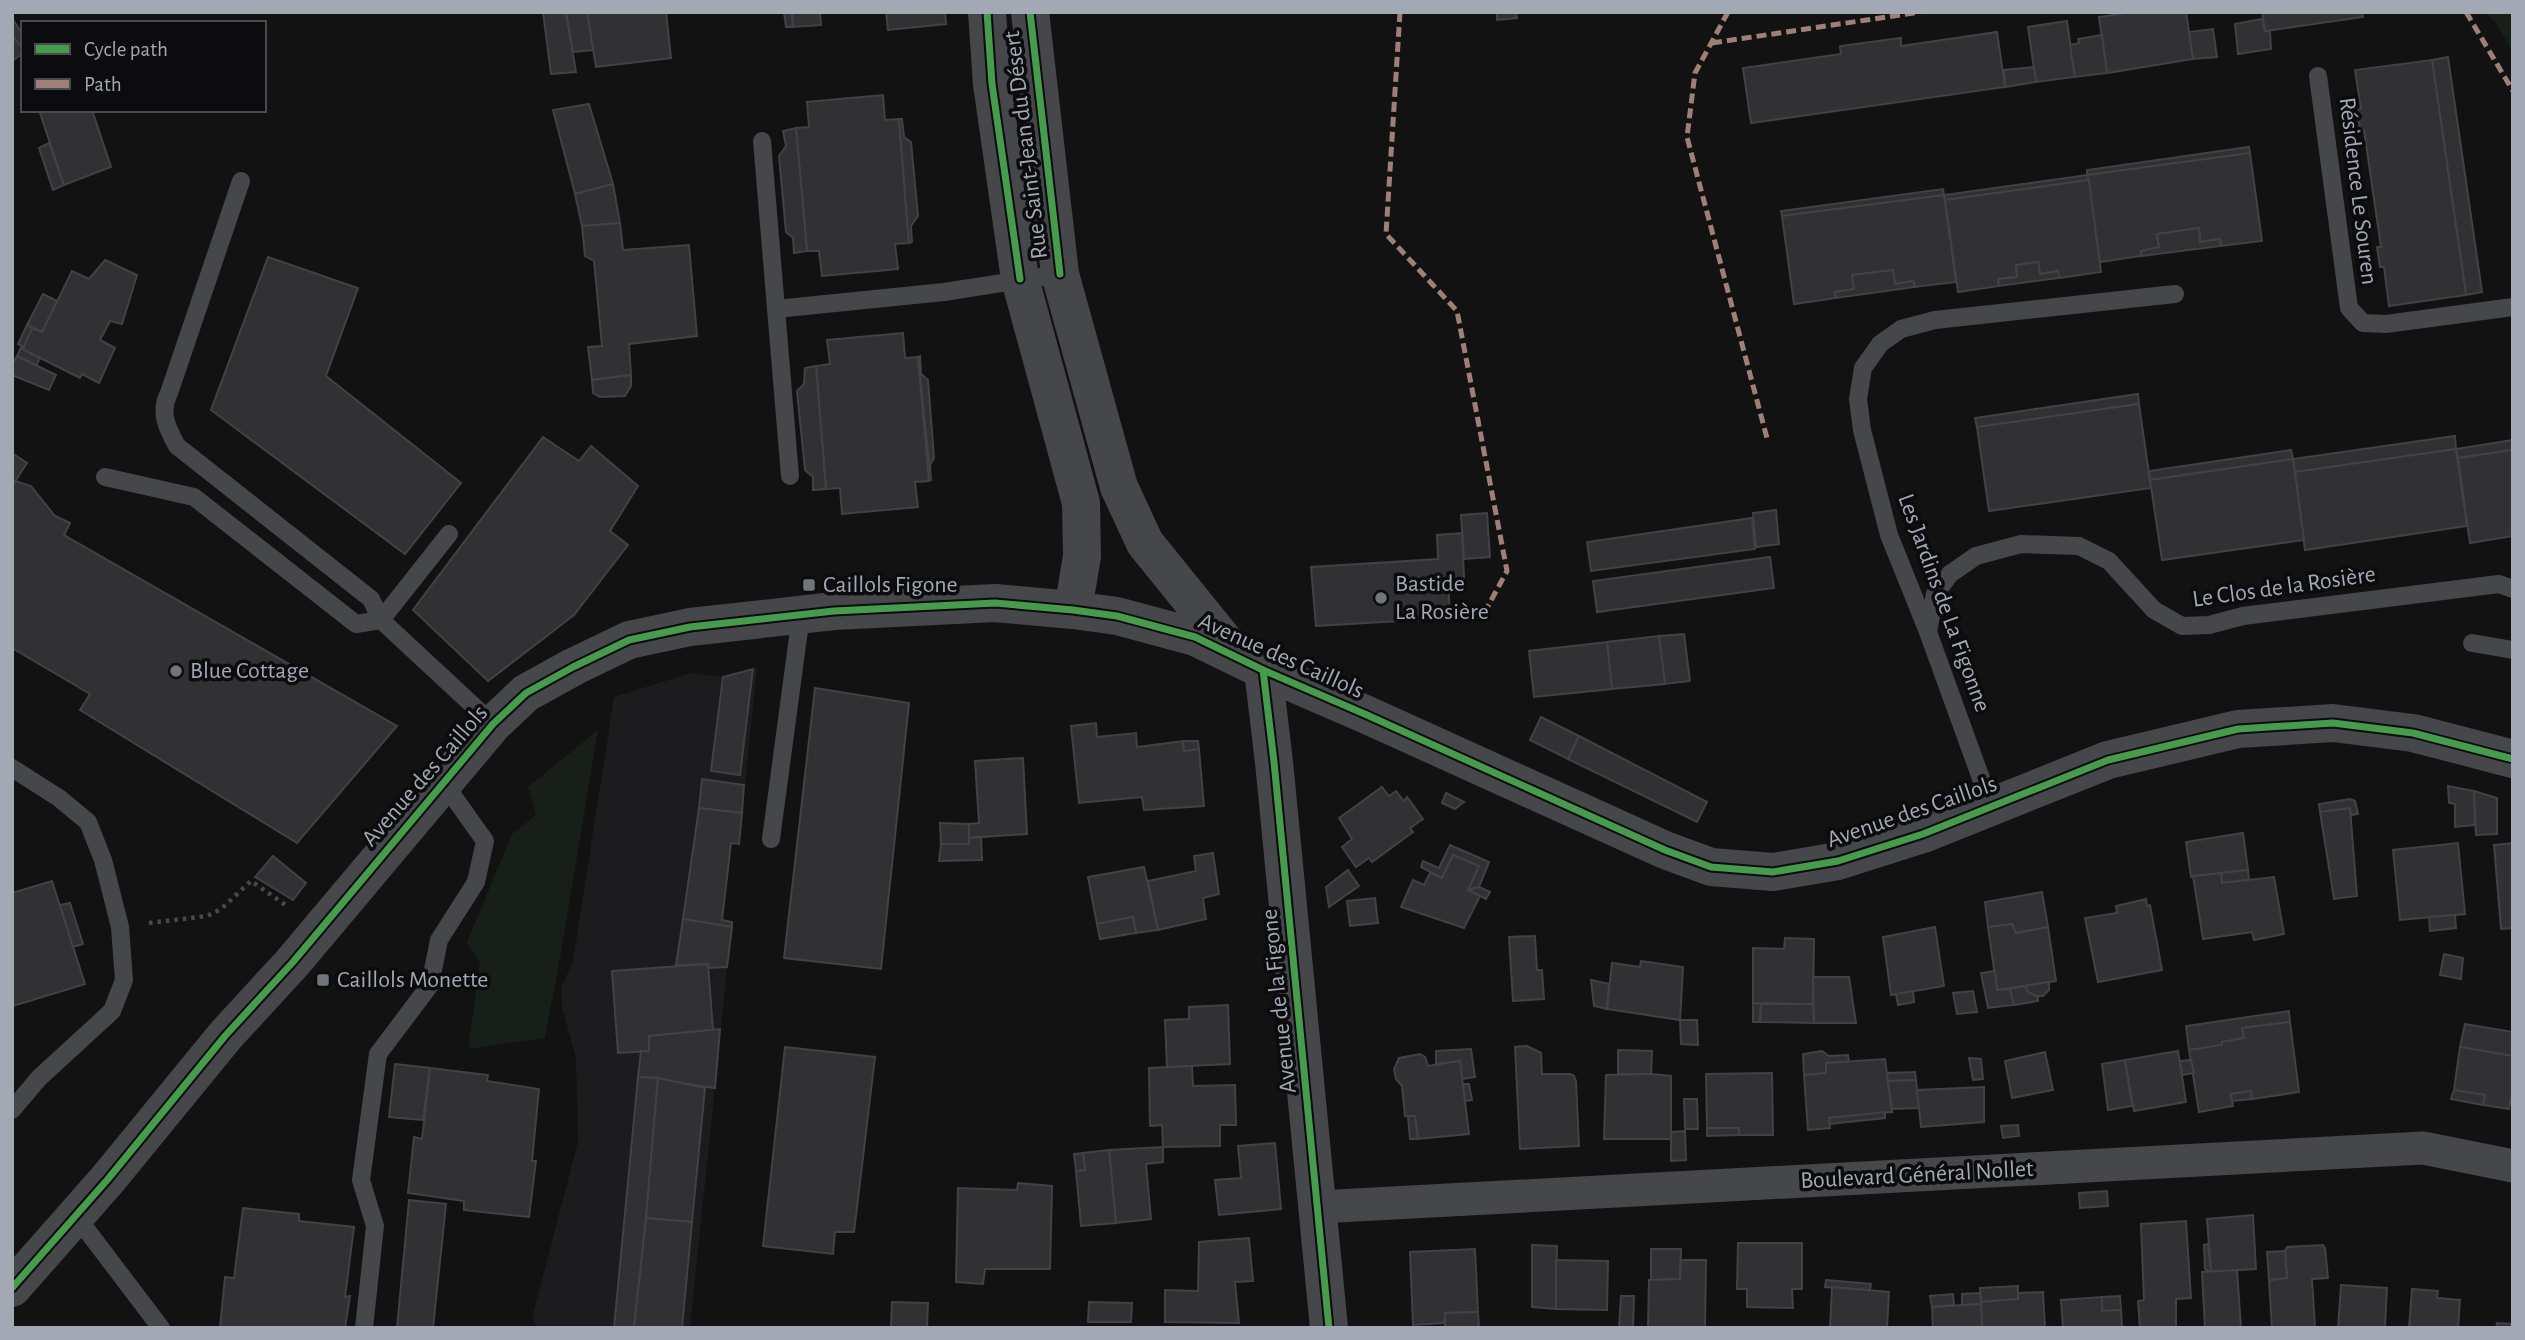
<svg xmlns="http://www.w3.org/2000/svg" width="2525" height="1340" font-family="'Alegreya Sans',sans-serif">
<rect width="100%" height="100%" fill="#121212"/>
<polygon fill="#1c1c1e" points="757,668 739,844 731,843 722,920 732,922 690,1328 537,1328 532,1318 578,1142 576,1058 562,1007 561,988 573,961 614,697 691,673 723,677"/>
<g fill="#181f19">
<polygon points="2486,12 2513,12 2513,52 2498,26"/>
<polygon points="598,730 563,942 545,1038 468,1049 480,963 467,942 512,834 536,815 528,787"/>
</g>
<g fill="#313133" stroke="#404246" stroke-width="2">
<polygon points="543,12 566,12 576,72 551,74"/>
<polygon points="566,12 587,12 594,50 573,52"/>
<polygon points="587,12 666,12 671,58 596,67"/>
<polygon points="784,12 792,12 793,27 786,27"/>
<polygon points="792,12 820,12 821,25 793,27"/>
<polygon points="886,12 945,12 946,24 888,30"/>
<polygon points="1497,12 1516,12 1517,18 1497,20"/>
<polygon points="2133,12 2186,12 2193,59 2107,73 2099,17"/>
<polygon points="2262,12 2362,12 2363,17 2265,31"/>
<polygon points="12,18 23,35 23,50 12,35"/>
<polygon points="2262,19 2265,31 2270,31 2271,49 2238,54 2235,24"/>
<polygon points="2067,21 2075,77 2036,82 2028,27"/>
<polygon points="2213,29 2217,57 2193,59 2189,32"/>
<polygon points="1997,32 2005,87 1751,123 1743,68 1841,54 1840,46 1901,38 1901,46"/>
<polygon points="12,35 23,50 23,53 12,61"/>
<polygon points="2102,35 2107,73 2075,77 2070,45 2079,43 2078,39"/>
<polygon points="2448,57 2482,292 2466,295 2432,60"/>
<polygon points="2432,60 2466,295 2389,306 2384,267 2380,267 2377,247 2381,247 2364,130 2360,131 2357,110 2361,109 2355,70"/>
<polygon points="2034,67 2036,82 2005,87 2004,70"/>
<polygon points="883,95 885,120 899,119 909,243 895,244 898,269 822,276 819,251 807,251 796,128 809,127 807,102"/>
<polygon points="589,104 613,184 575,194 553,110"/>
<polygon points="39,110 92,110 111,167 64,185"/>
<polygon points="899,119 902,119 904,137 911,142 918,216 911,226 912,242 909,243"/>
<polygon points="796,128 807,251 794,253 793,238 786,232 779,156 786,146 783,131"/>
<polygon points="49,143 64,185 53,190 39,148"/>
<polygon points="2249,147 2250,153 2087,175 2087,170"/>
<polygon points="2250,153 2262,241 2221,246 2220,239 2200,242 2199,228 2157,234 2159,247 2141,251 2141,256 2100,262 2087,175"/>
<polygon points="2087,175 2089,180 1945,200 1944,195"/>
<polygon points="2089,180 2101,272 2059,278 2058,271 2040,274 2038,262 2016,265 2017,277 1998,279 1999,286 1958,292 1945,200"/>
<polygon points="613,184 620,223 582,226 575,194"/>
<polygon points="1943,189 1944,195 1782,216 1781,211"/>
<polygon points="1944,195 1956,282 1915,287 1913,281 1895,284 1893,270 1852,275 1854,289 1835,292 1836,298 1794,304 1782,216"/>
<polygon points="620,223 623,250 689,245 697,336 629,344 631,375 592,380 588,347 602,346 594,261 585,256 582,226"/>
<polygon points="2199,228 2200,242 2220,239 2221,246 2141,256 2141,251 2159,247 2157,234"/>
<polygon points="268,257 358,288 326,376 461,483 405,554 211,410"/>
<polygon points="105,260 137,275 122,324 110,321 100,340 115,348 99,383 82,374 80,378 22,349 32,328 42,332 72,271 89,279"/>
<polygon points="2038,262 2040,274 2058,271 2059,278 1999,286 1998,279 2017,277 2016,265"/>
<polygon points="1893,270 1895,284 1913,281 1915,287 1836,298 1835,292 1854,289 1852,275"/>
<polygon points="43,294 57,301 42,332 27,325"/>
<polygon points="27,325 32,328 24,347 18,344"/>
<polygon points="903,333 905,358 918,357 929,481 915,482 918,507 842,514 840,488 826,489 816,366 830,364 827,340"/>
<polygon points="22,345 22,349 40,358 36,366 17,356"/>
<polygon points="17,356 56,375 49,390 12,375 12,365"/>
<polygon points="920,356 921,374 928,380 934,458 930,465 931,481 918,357"/>
<polygon points="816,366 826,489 813,490 813,477 805,470 797,391 804,384 805,368"/>
<polygon points="631,375 631,386 625,396 600,397 593,393 592,380"/>
<polygon points="2138,394 2139,404 1977,427 1975,418"/>
<polygon points="2139,404 2151,488 1989,511 1977,427"/>
<polygon points="2455,436 2456,449 2295,472 2293,459"/>
<polygon points="543,437 579,461 591,446 638,486 610,531 628,545 574,615 488,681 413,610"/>
<polygon points="2513,440 2513,450 2458,458 2456,449"/>
<polygon points="2456,449 2467,526 2305,550 2295,472"/>
<polygon points="2291,450 2293,459 2150,480 2149,471"/>
<polygon points="2513,450 2513,536 2470,543 2458,458"/>
<polygon points="12,453 27,463 12,486"/>
<polygon points="2293,459 2304,540 2162,560 2150,480"/>
<polygon points="15,481 31,486 55,516 70,523 64,535 397,726 297,843 80,710 90,694 12,648 12,486"/>
<polygon points="1776,510 1779,544 1756,547 1753,513"/>
<polygon points="1487,513 1490,557 1464,559 1461,515"/>
<polygon points="1752,518 1755,549 1591,571 1587,542"/>
<polygon points="1462,533 1464,577 1448,579 1450,618 1316,626 1311,567 1438,559 1437,535"/>
<polygon points="1770,557 1774,588 1597,612 1593,581"/>
<polygon points="1684,634 1690,681 1665,684 1659,636"/>
<polygon points="1659,636 1665,684 1612,689 1607,642"/>
<polygon points="1607,642 1612,689 1534,697 1529,651"/>
<polygon points="753,669 740,775 711,771 723,677"/>
<polygon points="815,688 909,703 881,969 784,958"/>
<polygon points="1541,717 1579,736 1568,759 1530,740"/>
<polygon points="1096,723 1097,737 1136,733 1137,747 1183,741 1184,751 1199,749 1204,806 1144,810 1142,797 1079,803 1071,726"/>
<polygon points="1579,736 1707,802 1697,822 1568,759"/>
<polygon points="1183,741 1198,741 1199,749 1184,751"/>
<polygon points="1023,758 1027,834 969,838 969,824 979,823 975,761"/>
<polygon points="702,779 744,785 742,813 699,808"/>
<polygon points="2448,786 2474,791 2475,825 2455,827 2455,804 2449,803"/>
<polygon points="1382,787 1389,796 1396,791 1404,801 1407,797 1423,819 1410,828 1413,832 1372,862 1369,858 1356,867 1342,847 1352,839 1339,818"/>
<polygon points="2474,791 2497,798 2497,834 2476,835"/>
<polygon points="1446,793 1464,802 1455,809 1442,803"/>
<polygon points="2350,799 2355,801 2358,814 2351,815 2350,808 2320,812 2319,804"/>
<polygon points="699,808 742,813 739,844 731,843 722,920 732,922 732,927 683,919"/>
<polygon points="2350,808 2357,896 2334,899 2320,812"/>
<polygon points="940,823 969,824 969,844 941,844"/>
<polygon points="2243,833 2248,870 2191,877 2186,842"/>
<polygon points="981,837 982,860 939,861 941,844 969,844 969,838"/>
<polygon points="2458,843 2465,914 2400,920 2393,850"/>
<polygon points="2513,843 2513,928 2501,929 2494,845"/>
<polygon points="1450,845 1489,862 1479,887 1468,890 1479,866 1453,855 1442,878 1421,867 1423,861 1439,868"/>
<polygon points="1213,853 1219,894 1203,898 1206,919 1158,930 1148,881 1196,871 1194,856"/>
<polygon points="1453,855 1479,866 1468,890 1480,896 1464,928 1401,907 1413,880 1424,885 1430,873 1442,878"/>
<polygon points="273,856 306,883 293,900 255,877"/>
<polygon points="1144,867 1158,930 1136,933 1133,917 1097,924 1088,877"/>
<polygon points="1348,870 1359,886 1329,907 1326,887"/>
<polygon points="2248,870 2249,880 2222,883 2221,873"/>
<polygon points="2221,873 2222,883 2274,877 2284,934 2254,940 2252,932 2203,939 2193,876"/>
<polygon points="52,881 85,984 13,1006 12,893"/>
<polygon points="1479,887 1490,892 1486,899 1468,890"/>
<polygon points="2042,892 2048,927 2016,933 2012,924 1988,927 1985,902"/>
<polygon points="1375,898 1378,923 1350,926 1347,901"/>
<polygon points="2146,899 2147,906 2150,905 2162,970 2098,982 2085,918 2117,913 2116,906"/>
<polygon points="70,903 83,944 73,947 60,905"/>
<polygon points="2455,915 2456,928 2430,931 2429,917"/>
<polygon points="1133,917 1136,933 1100,939 1097,924"/>
<polygon points="683,919 732,927 727,967 709,968 708,964 676,965"/>
<polygon points="2012,924 2016,933 2048,927 2056,981 1997,990 1988,927"/>
<polygon points="1935,927 1944,986 1891,995 1883,937"/>
<polygon points="1535,936 1537,970 1542,970 1544,999 1513,1001 1509,937"/>
<polygon points="1785,938 1814,939 1813,1004 1753,1003 1753,948 1784,949"/>
<polygon points="2444,954 2463,958 2461,979 2440,975"/>
<polygon points="1641,961 1683,967 1680,1020 1607,1009 1612,963 1640,967"/>
<polygon points="708,964 713,1030 649,1036 649,1051 618,1053 612,971"/>
<polygon points="1995,971 1997,990 2010,989 2014,1005 1988,1008 1981,973"/>
<polygon points="1813,977 1849,977 1856,1023 1814,1023"/>
<polygon points="1591,980 1609,984 1607,1009 1594,1006"/>
<polygon points="2049,982 2049,990 2043,996 2032,996 2027,991 2025,986"/>
<polygon points="2025,986 2027,991 2038,997 2038,1001 2014,1005 2010,989"/>
<polygon points="1913,991 1914,1002 1898,1005 1896,994"/>
<polygon points="1973,991 1977,1012 1957,1014 1953,993"/>
<polygon points="1753,1003 1761,1004 1760,1022 1753,1022"/>
<polygon points="1761,1004 1813,1004 1814,1023 1760,1022"/>
<polygon points="1228,1005 1230,1064 1167,1067 1165,1020 1189,1019 1189,1007"/>
<polygon points="2289,1011 2290,1022 2242,1028 2244,1038 2222,1042 2222,1045 2189,1050 2186,1026"/>
<polygon points="1680,1020 1697,1020 1698,1045 1681,1044"/>
<polygon points="2290,1022 2299,1092 2252,1099 2251,1091 2231,1094 2233,1106 2199,1112 2189,1050 2222,1045 2222,1042 2244,1038 2242,1028"/>
<polygon points="2465,1024 2513,1032 2513,1056 2460,1047"/>
<polygon points="720,1029 715,1088 638,1077 641,1051 649,1051 649,1036"/>
<polygon points="1527,1046 1541,1053 1542,1074 1570,1074 1574,1076 1576,1081 1579,1146 1520,1149 1515,1047"/>
<polygon points="785,1047 875,1057 854,1232 835,1232 833,1254 763,1246"/>
<polygon points="2460,1047 2513,1056 2513,1087 2509,1109 2483,1105 2485,1095 2454,1090"/>
<polygon points="1471,1049 1475,1077 1462,1079 1460,1061 1436,1064 1436,1051"/>
<polygon points="1618,1050 1652,1051 1651,1074 1618,1074"/>
<polygon points="1822,1051 1829,1056 1848,1055 1849,1062 1826,1063 1826,1073 1804,1075 1803,1054"/>
<polygon points="2178,1051 2186,1102 2134,1111 2125,1060"/>
<polygon points="2045,1052 2053,1090 2012,1098 2005,1061"/>
<polygon points="1420,1054 1425,1057 1428,1066 1460,1061 1469,1134 1418,1139 1415,1116 1405,1116 1402,1086 1396,1079 1394,1069 1399,1058"/>
<polygon points="1969,1058 1981,1059 1983,1079 1973,1080"/>
<polygon points="1885,1059 1892,1112 1829,1118 1830,1128 1808,1130 1804,1075 1826,1073 1826,1063"/>
<polygon points="2125,1060 2132,1106 2108,1110 2102,1064"/>
<polygon points="2191,1060 2194,1073 2182,1075 2180,1061"/>
<polygon points="395,1064 430,1068 423,1120 389,1117"/>
<polygon points="1192,1066 1193,1086 1235,1085 1236,1125 1220,1125 1220,1146 1163,1147 1162,1125 1150,1126 1149,1068"/>
<polygon points="430,1068 488,1075 487,1081 539,1089 532,1161 536,1161 529,1217 464,1210 464,1201 408,1193 414,1137 422,1139"/>
<polygon points="1915,1072 1916,1080 1888,1081 1887,1073"/>
<polygon points="1772,1073 1773,1135 1739,1135 1739,1128 1707,1128 1706,1074"/>
<polygon points="1651,1074 1671,1076 1671,1139 1604,1139 1606,1075"/>
<polygon points="638,1077 658,1078 646,1218 634,1328 614,1328"/>
<polygon points="658,1078 705,1088 692,1222 646,1218"/>
<polygon points="1916,1080 1919,1108 1892,1109 1888,1081"/>
<polygon points="1463,1084 1469,1084 1472,1100 1465,1101"/>
<polygon points="1984,1087 1984,1122 1921,1127 1917,1090"/>
<polygon points="2454,1090 2485,1095 2483,1105 2451,1099"/>
<polygon points="2251,1091 2252,1099 2232,1101 2231,1094"/>
<polygon points="1684,1099 1697,1099 1698,1129 1685,1129"/>
<polygon points="1885,1112 1885,1118 1830,1124 1829,1118"/>
<polygon points="1408,1116 1415,1116 1418,1139 1410,1139"/>
<polygon points="2018,1125 2019,1136 2003,1138 2001,1126"/>
<polygon points="1707,1128 1739,1128 1739,1135 1707,1136"/>
<polygon points="1685,1131 1686,1160 1671,1161 1671,1132"/>
<polygon points="1275,1143 1281,1209 1219,1215 1215,1180 1241,1178 1238,1146"/>
<polygon points="1163,1147 1163,1162 1146,1164 1151,1219 1116,1223 1109,1150"/>
<polygon points="1109,1150 1116,1223 1081,1226 1076,1171 1085,1170 1083,1153"/>
<polygon points="1083,1153 1085,1170 1076,1171 1074,1154"/>
<polygon points="1018,1183 1052,1186 1050,1269 985,1269 983,1284 956,1282 958,1188 1017,1190"/>
<polygon points="2107,1191 2108,1206 2080,1208 2079,1193"/>
<polygon points="409,1200 446,1204 433,1328 397,1328"/>
<polygon points="243,1208 299,1214 299,1221 354,1227 345,1297 350,1296 345,1328 220,1328 225,1277 234,1278"/>
<polygon points="2253,1215 2256,1269 2211,1272 2207,1219"/>
<polygon points="646,1218 692,1222 682,1328 634,1328"/>
<polygon points="2186,1221 2191,1298 2176,1299 2176,1328 2140,1328 2138,1301 2144,1300 2141,1224"/>
<polygon points="1249,1238 1253,1281 1235,1282 1239,1323 1165,1322 1165,1290 1198,1291 1199,1242"/>
<polygon points="1738,1243 1802,1243 1802,1289 1792,1289 1793,1308 1747,1307 1747,1289 1737,1289"/>
<polygon points="2208,1244 2211,1272 2205,1269 2204,1245"/>
<polygon points="1532,1245 1557,1246 1556,1309 1532,1307"/>
<polygon points="2323,1245 2325,1248 2328,1278 2312,1279 2315,1328 2272,1328 2269,1280 2287,1278 2285,1251 2287,1247"/>
<polygon points="1475,1249 1478,1312 1445,1313 1444,1323 1413,1325 1410,1252"/>
<polygon points="1651,1249 1681,1249 1680,1279 1651,1280"/>
<polygon points="2285,1251 2287,1278 2269,1280 2267,1252"/>
<polygon points="1556,1260 1608,1261 1607,1310 1556,1309"/>
<polygon points="1681,1260 1706,1260 1705,1328 1648,1328 1649,1280 1680,1279"/>
<polygon points="2237,1270 2241,1328 2205,1328 2202,1272"/>
<polygon points="1826,1280 1871,1284 1870,1290 1825,1287"/>
<polygon points="2341,1285 2387,1288 2385,1327 2393,1328 2338,1328"/>
<polygon points="2018,1286 2018,1299 1981,1302 1980,1288"/>
<polygon points="1832,1287 1889,1292 1887,1328 1830,1328"/>
<polygon points="2412,1289 2438,1291 2437,1298 2460,1300 2458,1328 2409,1328"/>
<polygon points="2043,1292 2045,1328 1982,1328 1981,1302 2018,1299 2018,1293"/>
<polygon points="1980,1293 1981,1304 1962,1305 1962,1294"/>
<polygon points="1953,1294 1954,1305 1932,1307 1930,1296"/>
<polygon points="1621,1296 1634,1296 1633,1328 1619,1328"/>
<polygon points="2120,1296 2121,1310 2102,1311 2102,1297"/>
<polygon points="2102,1297 2102,1311 2121,1310 2122,1328 2063,1328 2061,1300"/>
<polygon points="892,1302 928,1303 927,1328 891,1328"/>
<polygon points="1089,1302 1132,1303 1131,1322 1088,1322"/>
<polygon points="1981,1304 1982,1328 1933,1328 1932,1307"/>
<polygon points="1478,1312 1479,1328 1445,1328 1445,1313"/>
<polygon points="2497,1323 2513,1324 2513,1328 2496,1328"/>
</g>
<g fill="none" stroke-linecap="round" stroke-linejoin="round">
<polyline stroke="#48494d" stroke-width="4.5" stroke-dasharray="3.5 5" stroke-linecap="butt" points="149,923 207,916 221,909 251,881 287,906"/>
<g stroke="#46474b" stroke-width="18">
<polyline points="2318,76 2349,308 2363,323 2386,324 2513,307"/>
<polyline points="762,141 790,476"/>
<path d="M241,181L169,393C159,412 167,428 177,446L371,599L381,620L449,534"/>
<polyline points="776,309 944,292 1060,274"/>
<polyline points="105,477 194,497 356,624 381,620 493,724"/>
<polyline points="1928,632 1935,594 1950,574 1976,556 2021,544 2079,546 2109,561 2154,610 2182,626 2209,625 2243,616 2499,584 2513,589"/>
<polyline points="2472,643 2513,650"/>
<polyline points="12,768 59,798 88,822 103,860 120,927 124,980 112,1011 39,1078 12,1110"/>
<polyline points="1991,806 1928,632 1889,535 1862,430 1858,399 1863,368 1880,344 1901,329 1935,320 2175,294"/>
<polyline points="771,839 801,615"/>
<polyline points="76,1216 161,1328"/>
<polyline points="364,1328 375,1226 361,1180 378,1054 430,985 439,940 476,882 485,841 443,782"/>
</g>
<polyline stroke="#46474b" stroke-width="33" points="1318,1207 2423,1148 2513,1166"/>
<g stroke="#46474b" stroke-width="38">
<polyline points="987,12 992,84 1020,279 1081,503 1082,556 1073,610"/>
<polyline points="1030,12 1060,274 1119,487 1145,543 1234,653"/>
<polyline points="1263,670 1274,762 1329,1328"/>
<polyline points="12,1288 108,1179 225,1036 293,962 493,724 526,693 573,667 629,640 690,627 834,611 995,603 1073,610 1117,616 1195,637 1263,670 1367,715 1665,850 1711,867 1773,872 1838,861 1923,834 2108,760 2238,729 2333,723 2413,733 2513,759"/>
</g>
<g stroke="#9e8076" stroke-width="5" stroke-dasharray="10 5" stroke-linecap="butt">
<polyline points="1400,12 1386,234 1457,311 1507,571 1481,619"/>
<polyline points="1728,12 1695,73 1687,137 1768,442"/>
<polyline points="2466,12 2513,91"/>
<polyline points="1712,43 1920,12"/>
</g>
<defs>
<g id="cycleway">
<polyline points="987,12 992,84 1020,279"/>
<polyline points="1030,12 1060,274"/>
<polyline points="1263,670 1274,762 1329,1328"/>
<polyline points="12,1288 108,1179 225,1036 293,962 493,724 526,693 573,667 629,640 690,627 834,611 995,603 1073,610 1117,616 1195,637 1263,670 1367,715 1665,850 1711,867 1773,872 1838,861 1923,834 2108,760 2238,729 2333,723 2413,733 2513,759"/>
</g>
</defs>
<use href="#cycleway" stroke="#0c0c0e" stroke-width="11"/>
<use href="#cycleway" stroke="#469c4c" stroke-width="7"/>
</g>
<g fill="#70747b" stroke="#0c0c0e" stroke-width="2.5">
<rect x="802" y="578" width="14" height="14" rx="3.5"/>
<circle cx="1381" cy="598" r="7"/>
<circle cx="176" cy="671" r="7"/>
<rect x="316" y="973" width="14" height="14" rx="3.5"/>
</g>
<g text-anchor="middle" dominant-baseline="central" stroke-width="7" stroke-linejoin="round" paint-order="stroke">
<g font-size="24" fill="#a2a8b4" stroke="#0c0c0e">
<text transform="translate(1026 145) rotate(-97)">Rue Saint-Jean du Désert</text>
<text transform="translate(2358 191) rotate(83)">Résidence Le Souren</text>
<text transform="translate(2284 587) rotate(-8)">Le Clos de la Rosière</text>
<text transform="translate(1944 603) rotate(70)">Les Jardins de La Figonne</text>
<text transform="translate(1281 656) rotate(24)">Avenue des Caillols</text>
<text transform="translate(425 776) rotate(-49)">Avenue des Caillols</text>
<text transform="translate(1912 812) rotate(-19)">Avenue des Caillols</text>
<text transform="translate(1279 1001) rotate(-96)">Avenue de la Figone</text>
<text transform="translate(1917 1175) rotate(-3)">Boulevard Général Nollet</text>
</g>
<g font-size="24" fill="#a2a8b4" stroke="#0c0c0e" text-anchor="start">
<text x="1395" y="584">Bastide<tspan x="1395" dy="28">La Rosière</tspan></text>
<text x="823" y="585">Caillols Figone</text>
<text x="190" y="671">Blue Cottage</text>
<text x="337" y="980">Caillols Monette</text>
</g>
</g>
<rect width="2525" height="1340" fill="none" stroke="#a2a8b4" stroke-width="28"/>
<rect x="21" y="21" width="245" height="91" fill="#0c0c0e" stroke="#484a50" stroke-width="2"/>
<rect x="35" y="44" width="35" height="10" fill="#469c4c" stroke="#484a50" stroke-width="2"/>
<text x="84" y="56" font-size="21" fill="#a2a8b4">Cycle path</text>
<rect x="35" y="79" width="35" height="10" fill="#9e8076" stroke="#484a50" stroke-width="2"/>
<text x="84" y="91" font-size="21" fill="#a2a8b4">Path</text>
</svg>
